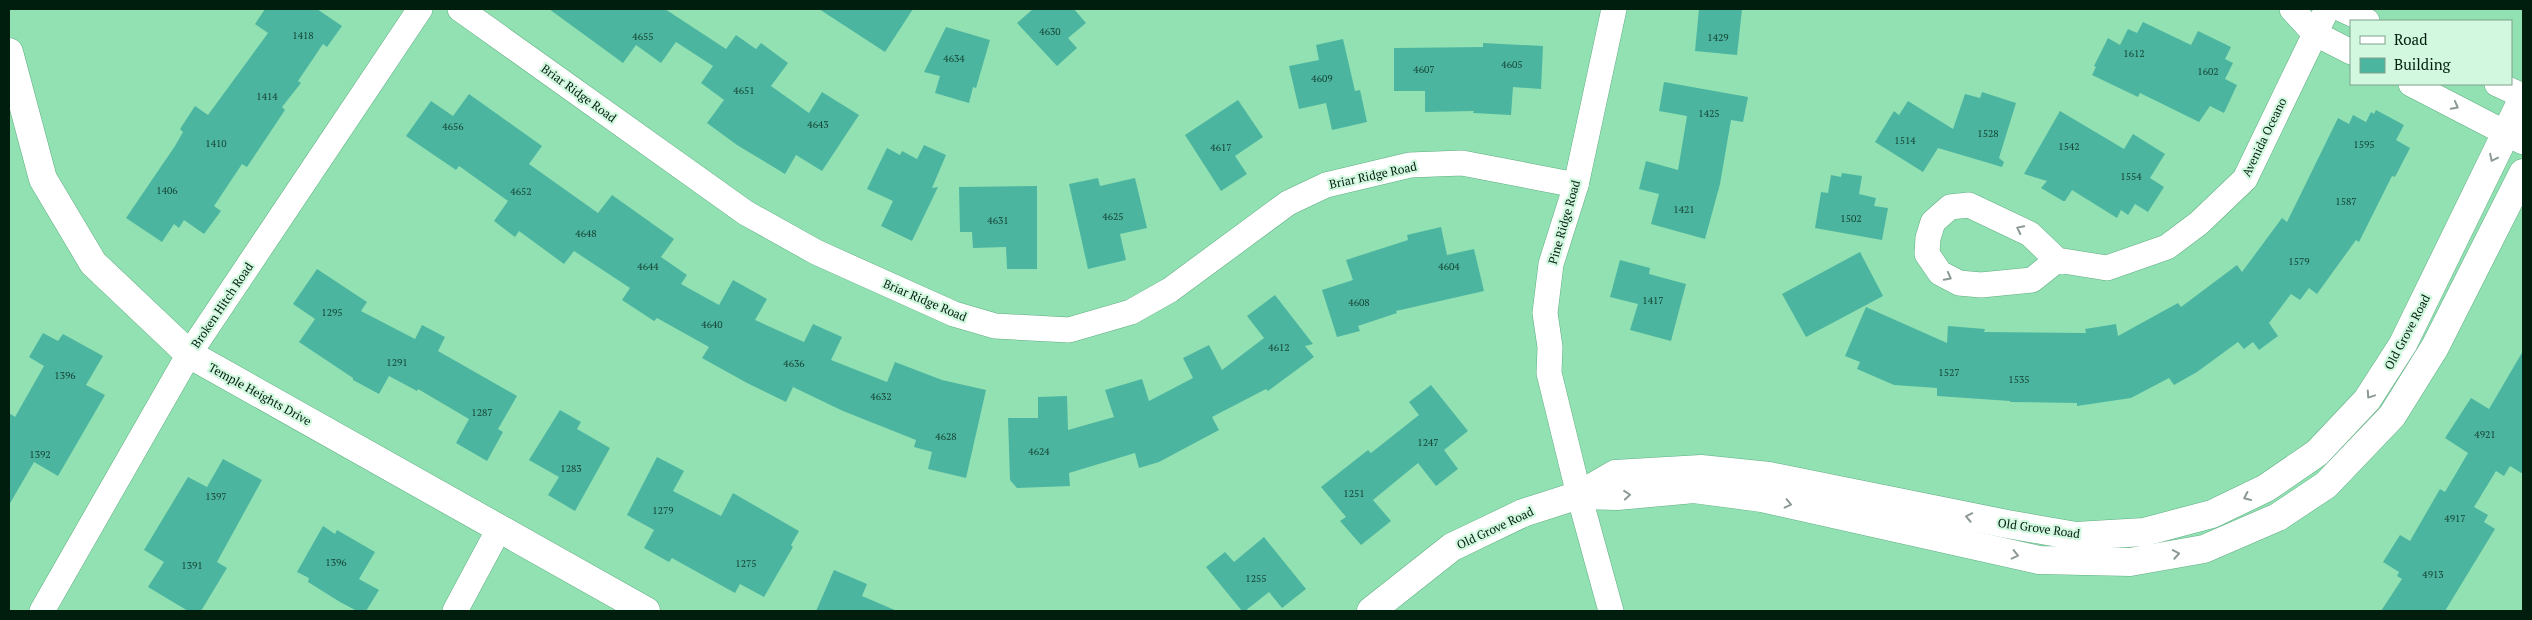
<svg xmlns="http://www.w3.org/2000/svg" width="2532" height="620" font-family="'PT Serif',serif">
<rect width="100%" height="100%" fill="#92e1b3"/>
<g fill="#4cb5a0">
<polygon points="265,9 317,9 342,26 327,47 323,44 298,81 301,83 282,107 285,110 247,167 242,164 214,206 221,211 204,234 184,220 179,228 174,224 162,242 126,218 175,146 183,132 180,129 195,106 208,115 268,33 255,24"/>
<polygon points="549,9 665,9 726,49 736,35 756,49 761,43 788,63 771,86 809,113 822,92 859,115 822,171 796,155 785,174 737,145 707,123 724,100 701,83 713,66 676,42 661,63 636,45 623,63"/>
<polygon points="819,9 913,9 885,52"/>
<polygon points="1033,9 1074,9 1086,23 1068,38 1077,48 1057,66 1017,23"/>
<polygon points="1699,9 1742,9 1737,55 1695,51"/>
<polygon points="2143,22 2191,45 2198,31 2231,47 2225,59 2233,63 2225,79 2237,85 2224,113 2210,106 2199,122 2140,93 2138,97 2092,75 2096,67 2094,66 2108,38 2120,45 2128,29 2137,33"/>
<polygon points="946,27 990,40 976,88 973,87 969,103 935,93 940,76 924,72"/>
<polygon points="1343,39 1355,91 1360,90 1367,122 1332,130 1326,103 1299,109 1289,66 1319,60 1316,45"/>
<polygon points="1483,43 1543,46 1541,89 1513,87 1511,115 1473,113 1474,111 1425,112 1425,91 1394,91 1394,48 1483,47"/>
<polygon points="1664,82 1748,97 1743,122 1731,120 1720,184 1705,239 1651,224 1659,194 1639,189 1646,161 1678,170 1687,116 1659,111"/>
<polygon points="1982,92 2016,103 1999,158 2004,162 2002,167 1938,148 1923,172 1875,142 1894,111 1899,115 1908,101 1953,129 1965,94 1980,98"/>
<polygon points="469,94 542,146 529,164 598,213 612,195 674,239 661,257 687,275 681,284 719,305 733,280 767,299 755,320 804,342 813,324 842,337 831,360 887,382 895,362 942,380 986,390 966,478 928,469 932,452 914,447 916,440 843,411 793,387 786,402 747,383 702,358 709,347 657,318 654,321 622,300 630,288 574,251 564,264 519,231 515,237 494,221 508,201 459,166 456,170 406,136 431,101 453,116"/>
<polygon points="1238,100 1263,137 1235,156 1247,174 1221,191 1185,135"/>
<polygon points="2376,110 2404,125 2396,140 2410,148 2395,177 2392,176 2359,242 2356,240 2317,294 2309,288 2300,300 2291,294 2269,323 2278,336 2259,350 2253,342 2244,349 2238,342 2197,372 2174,385 2169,378 2131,398 2077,406 2077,403 2010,402 2010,401 1937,396 1937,388 1894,385 1857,369 1860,362 1845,356 1866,307 1947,343 1948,326 1985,329 1984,332 2086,333 2085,329 2116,324 2118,336 2178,303 2181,307 2237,265 2242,272 2282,218 2287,222 2338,118 2349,124 2353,115 2366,122 2371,112 2374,114"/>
<polygon points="2060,111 2124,149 2133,134 2165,154 2150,178 2164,187 2148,212 2135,204 2128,215 2121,210 2117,218 2072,190 2065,201 2063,201 2041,188 2047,181 2024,174"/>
<polygon points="924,145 946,155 932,188 938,187 912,241 881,226 893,201 867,189 887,148 900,155 902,151 917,159"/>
<polygon points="1842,173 1862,176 1859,194 1876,198 1874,206 1888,208 1882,240 1815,228 1821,192 1828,193 1831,175 1841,177"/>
<polygon points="1098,178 1100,186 1135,178 1147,228 1120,234 1126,260 1088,269 1069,184"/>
<polygon points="1037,186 1037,269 1007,269 1006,247 973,248 972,232 960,232 959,187"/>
<polygon points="1441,227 1447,255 1474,249 1484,291 1396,311 1397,313 1358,326 1360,331 1337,337 1322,290 1353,280 1346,260 1408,240 1407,235"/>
<polygon points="1860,252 1883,296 1806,337 1782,294"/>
<polygon points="1620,260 1650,268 1649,274 1686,284 1671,341 1630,330 1638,304 1610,297"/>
<polygon points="317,269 367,302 361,311 415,339 422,325 445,337 438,351 517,396 498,429 503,432 487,461 456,443 469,419 418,389 417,391 389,376 379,394 353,380 353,378 299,342 315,319 293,304"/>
<polygon points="1275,295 1313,344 1305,346 1314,357 1268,391 1266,389 1212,417 1219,430 1159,462 1139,468 1135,453 1069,473 1070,486 1017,488 1010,480 1008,418 1038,418 1038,397 1067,396 1068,430 1114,417 1105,390 1142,379 1149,401 1193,378 1183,358 1209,345 1222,370 1264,338 1247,316"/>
<polygon points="43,333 58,341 63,334 103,356 86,385 105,395 58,476 34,462 9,505 9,413 15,417 44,366 29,357"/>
<polygon points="2523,351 2523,474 2510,466 2504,476 2496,471 2474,507 2488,515 2484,522 2495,529 2445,611 2381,611 2402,579 2397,576 2399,572 2383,562 2400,535 2410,541 2440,489 2445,492 2468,453 2445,438 2471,398 2489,409"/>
<polygon points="1431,385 1468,431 1444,450 1458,469 1436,486 1418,463 1373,500 1391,521 1361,545 1340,521 1346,517 1321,487 1368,450 1371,453 1419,415 1409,402"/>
<polygon points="560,410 581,422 577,429 610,448 575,511 548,495 559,477 529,460"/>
<polygon points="657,457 684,471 673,491 721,516 733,493 799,531 791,545 793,547 764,597 740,584 735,593 672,558 669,562 644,548 654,530 627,515"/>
<polygon points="223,459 262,480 217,562 227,568 201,611 188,611 148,587 164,562 144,550 188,477 207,487"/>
<polygon points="323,526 335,534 337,530 375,552 359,579 379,590 366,611 357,611 340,602 308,582 309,578 297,572"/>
<polygon points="1264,537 1306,589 1282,608 1269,592 1245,611 1242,611 1206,567 1225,552 1234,562"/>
<polygon points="834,570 867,584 862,596 897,611 816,611"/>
</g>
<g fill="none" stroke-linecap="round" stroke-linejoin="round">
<defs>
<g id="minor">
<polyline points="460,9 746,213 816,252 954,314 995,326 1069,330 1131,312 1170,290 1288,203 1326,185 1410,165 1462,163 1576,185"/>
<polyline points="2292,9 2314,33 2351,52"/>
<polyline points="2341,9 2367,21"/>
<polyline points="2411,84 2523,142"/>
<polyline points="2497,84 2523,96"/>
<polyline points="2057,260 2032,280 1981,285 1959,283 1940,273 1927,254 1928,238 1933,222 1950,207 1969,205 2030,234 2057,260 2107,268 2167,247 2199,223 2245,179 2327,9"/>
<polyline points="42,611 189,354 420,9"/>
<polyline points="455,611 499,529"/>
<polyline points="1611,611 1579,495 1549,373 1550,347 1545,313 1551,264 1576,185 1614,9"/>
</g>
<g id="tertiary">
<polyline points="9,52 43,179 93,263 189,354 646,611"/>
<polyline points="1579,495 1617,496 1694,489 1762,498 2039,560 2130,562 2204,549 2278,517 2326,485 2392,416 2435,347 2523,173"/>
<polyline points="1371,611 1452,547 1523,513 1579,495 1615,474 1701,469 1769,476 2007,524 2076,536 2144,532 2212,514 2266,488 2317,453 2367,400 2403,344 2523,98"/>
</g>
</defs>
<use href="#minor" stroke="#5fae82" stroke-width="26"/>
<use href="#tertiary" stroke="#5fae82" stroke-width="29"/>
<use href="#minor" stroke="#fff" stroke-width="25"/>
<use href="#tertiary" stroke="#fff" stroke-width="28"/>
</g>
<defs><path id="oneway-chevron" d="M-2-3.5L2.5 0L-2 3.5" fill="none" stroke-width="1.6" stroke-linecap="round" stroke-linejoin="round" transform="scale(1.25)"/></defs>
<g stroke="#8c9a93">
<use href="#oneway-chevron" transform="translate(2455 106) rotate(28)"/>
<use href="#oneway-chevron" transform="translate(2493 158) rotate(116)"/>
<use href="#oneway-chevron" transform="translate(2020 229) rotate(-154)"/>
<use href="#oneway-chevron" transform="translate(1948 277) rotate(28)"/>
<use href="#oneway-chevron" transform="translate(2370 395) rotate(124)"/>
<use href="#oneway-chevron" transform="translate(1627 495) rotate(-5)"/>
<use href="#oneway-chevron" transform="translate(2247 497) rotate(155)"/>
<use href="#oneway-chevron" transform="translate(1788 504) rotate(13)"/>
<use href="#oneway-chevron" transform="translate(1969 517) rotate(-169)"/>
<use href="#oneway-chevron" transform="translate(2176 554) rotate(-10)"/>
<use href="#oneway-chevron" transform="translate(2015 555) rotate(13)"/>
</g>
<g text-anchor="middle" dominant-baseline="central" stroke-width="4.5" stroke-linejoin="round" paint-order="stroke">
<g font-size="10" fill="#134432">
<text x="1050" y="31">4630</text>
<text x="303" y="35">1418</text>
<text x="643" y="36">4655</text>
<text x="1718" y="37">1429</text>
<text x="2134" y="53">1612</text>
<text x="954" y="58">4634</text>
<text x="1512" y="64">4605</text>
<text x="1424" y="69">4607</text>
<text x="2208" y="71">1602</text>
<text x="1322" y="78">4609</text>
<text x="744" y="90">4651</text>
<text x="267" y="96">1414</text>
<text x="1709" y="113">1425</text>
<text x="818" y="124">4643</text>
<text x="453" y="126">4656</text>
<text x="1988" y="133">1528</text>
<text x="1905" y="140">1514</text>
<text x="216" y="143">1410</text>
<text x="2364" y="144">1595</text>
<text x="2069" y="146">1542</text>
<text x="1221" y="147">4617</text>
<text x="2131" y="176">1554</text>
<text x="167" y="190">1406</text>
<text x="521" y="191">4652</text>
<text x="2346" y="201">1587</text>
<text x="1684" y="209">1421</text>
<text x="1113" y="216">4625</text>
<text x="1851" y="218">1502</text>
<text x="998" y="220">4631</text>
<text x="586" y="233">4648</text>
<text x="2299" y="261">1579</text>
<text x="648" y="266">4644</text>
<text x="1449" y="266">4604</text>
<text x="1653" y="300">1417</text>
<text x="1359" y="302">4608</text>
<text x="332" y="312">1295</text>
<text x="712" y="324">4640</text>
<text x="1279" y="347">4612</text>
<text x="397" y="362">1291</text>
<text x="794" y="363">4636</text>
<text x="1949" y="372">1527</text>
<text x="65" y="375">1396</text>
<text x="2019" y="379">1535</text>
<text x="881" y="396">4632</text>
<text x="482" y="412">1287</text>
<text x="2485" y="434">4921</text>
<text x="946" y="436">4628</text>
<text x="1428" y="442">1247</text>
<text x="1039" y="451">4624</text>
<text x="40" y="454">1392</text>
<text x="571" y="468">1283</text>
<text x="1354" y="493">1251</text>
<text x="216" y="496">1397</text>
<text x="663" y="510">1279</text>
<text x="2455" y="518">4917</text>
<text x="336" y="562">1396</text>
<text x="746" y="563">1275</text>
<text x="192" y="565">1391</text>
<text x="2433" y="574">4913</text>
<text x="1256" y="578">1255</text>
</g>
<g font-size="12" fill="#001e0e" stroke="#d2f8e0">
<text transform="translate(579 93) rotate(36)">Briar Ridge Road</text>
<text transform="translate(2264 137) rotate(-64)">Avenida Oceano</text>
<text transform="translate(1373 175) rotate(-12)">Briar Ridge Road</text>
<text transform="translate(1564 222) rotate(-74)">Pine Ridge Road</text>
<text transform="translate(925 300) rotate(23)">Briar Ridge Road</text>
<text transform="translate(222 305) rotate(-56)">Broken Hitch Road</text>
<text transform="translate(2407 332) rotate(-62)">Old Grove Road</text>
<text transform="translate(260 394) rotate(29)">Temple Heights Drive</text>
<text transform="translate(1495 528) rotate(-25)">Old Grove Road</text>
<text transform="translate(2039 528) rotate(8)">Old Grove Road</text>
</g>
</g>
<rect width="2532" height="620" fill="none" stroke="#001e0e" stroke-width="20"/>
<rect x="2350" y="20" width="162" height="65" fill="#d2f8e0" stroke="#7ea18c"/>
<rect x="2360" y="36" width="25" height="8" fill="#ffffff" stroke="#7ea18c"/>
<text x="2394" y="45" font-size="15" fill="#001e0e">Road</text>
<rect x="2360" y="58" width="25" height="15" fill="#4cb5a0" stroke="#7ea18c"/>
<text x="2394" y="70" font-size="15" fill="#001e0e">Building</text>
</svg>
